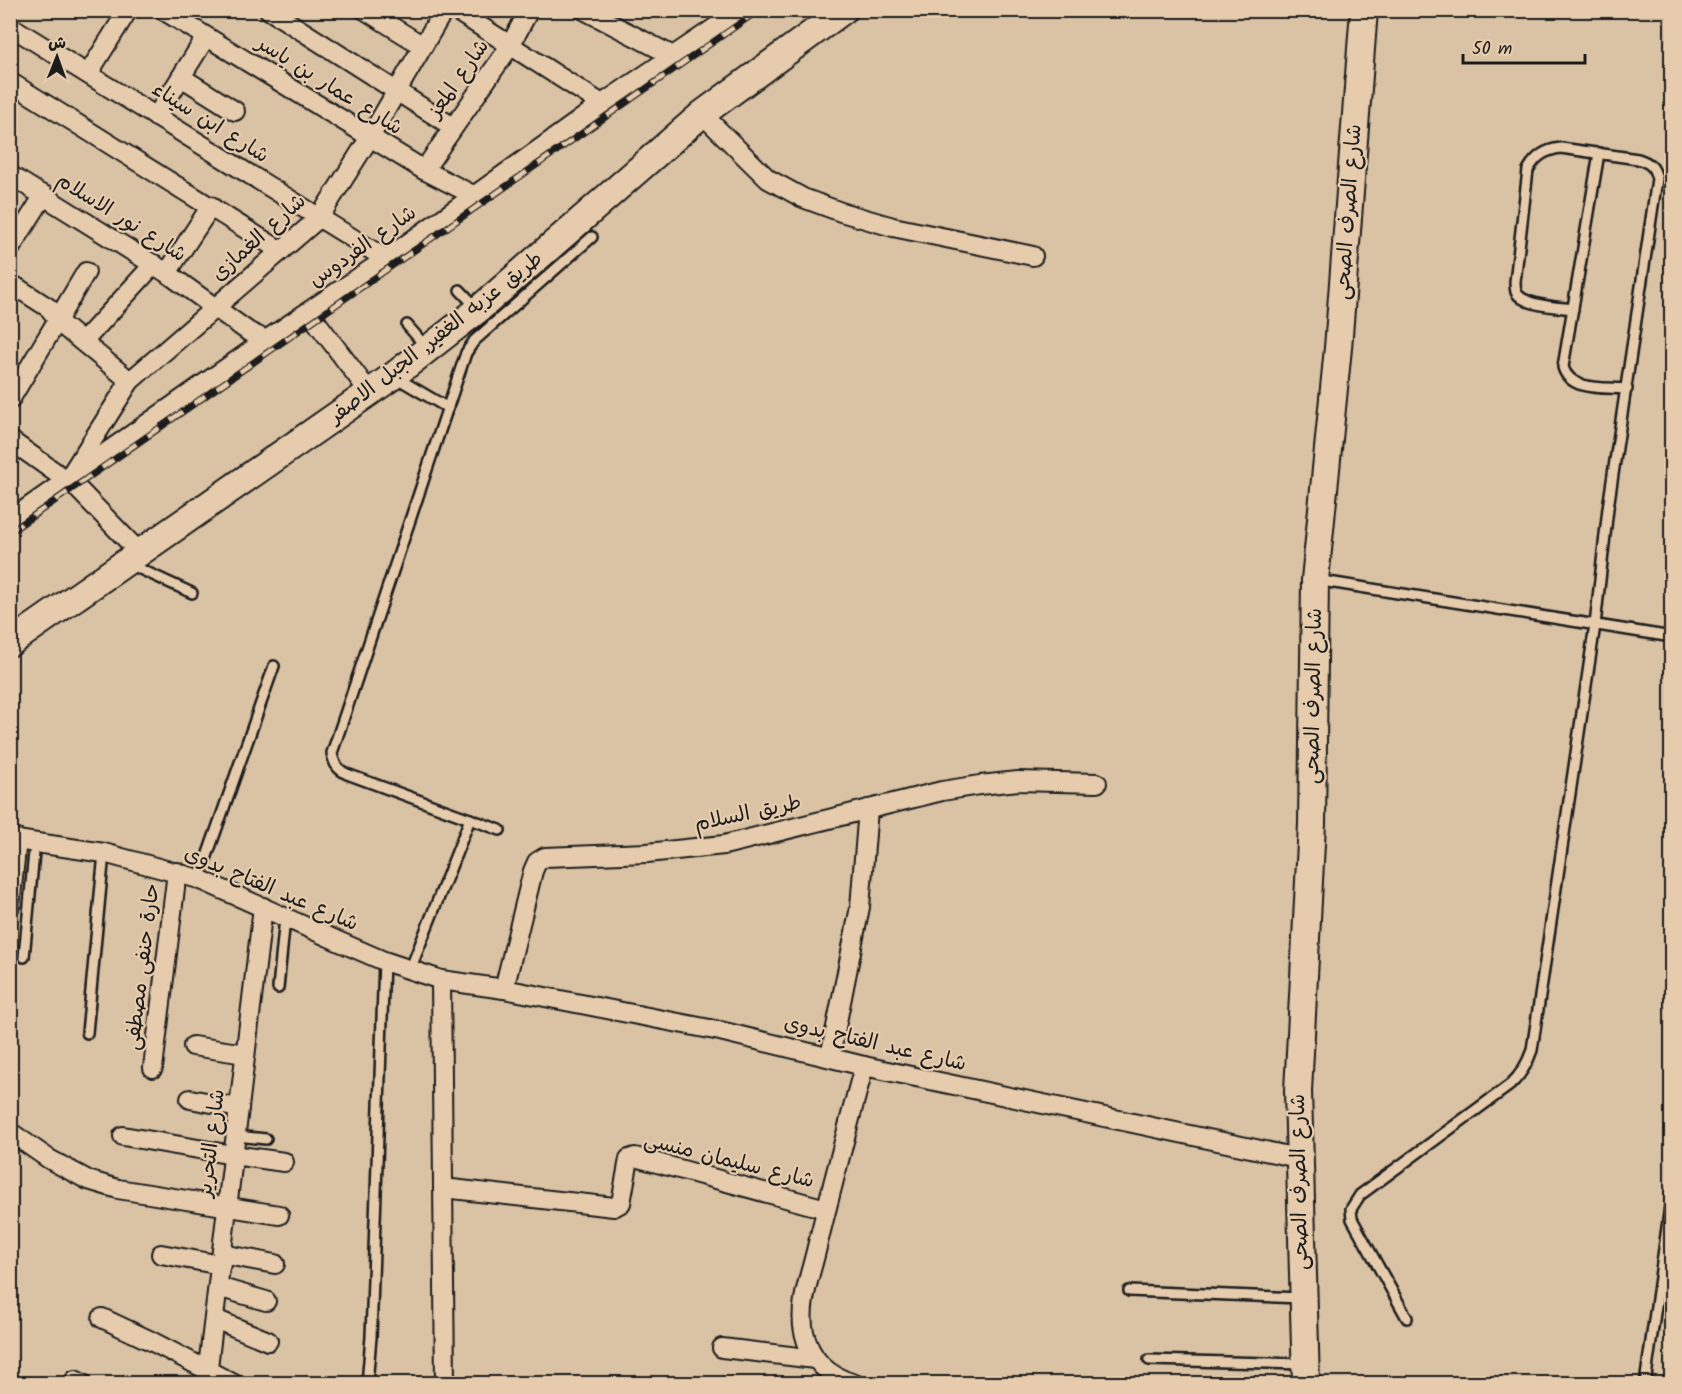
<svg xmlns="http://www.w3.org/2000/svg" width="1682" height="1394" font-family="Kalam,'Playpen Sans Arabic',sans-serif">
<rect width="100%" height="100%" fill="#dac2a4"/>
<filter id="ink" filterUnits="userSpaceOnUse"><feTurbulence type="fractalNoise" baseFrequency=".0167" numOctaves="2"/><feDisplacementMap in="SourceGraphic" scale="12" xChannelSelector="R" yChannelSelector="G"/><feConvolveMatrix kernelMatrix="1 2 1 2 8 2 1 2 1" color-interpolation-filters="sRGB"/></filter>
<g filter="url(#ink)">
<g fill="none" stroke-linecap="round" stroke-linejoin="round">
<defs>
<g id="lane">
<path d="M1599,153L1563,367C1570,392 1605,387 1627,389"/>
<polyline points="460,290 477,308"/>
<polyline points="407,325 427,348"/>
<polyline points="395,377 448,408"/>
<polyline points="129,564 192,593"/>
<polyline points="1316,580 1672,637"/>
<path d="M500,830L347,774C337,769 334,764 332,753L466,353L474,341L592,237"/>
<polyline points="199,879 274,666"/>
<polyline points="24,957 35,842"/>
<polyline points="410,970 470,819"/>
<polyline points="278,988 285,918"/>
<polyline points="87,1033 104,853"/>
<polyline points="236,1136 266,1139"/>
<polyline points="1129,1291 1301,1298"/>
<path d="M1407,1318L1352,1219L1351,1209L1360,1195L1510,1085C1521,1075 1527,1065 1532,1050L1595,625L1608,508L1657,179C1654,166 1650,163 1638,159L1561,148C1545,150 1536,156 1528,170L1515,282C1515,285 1515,288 1516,292C1523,306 1558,307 1573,309"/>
<polyline points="1149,1360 1305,1364"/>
<polyline points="367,1384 371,1337 384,961"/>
<polyline points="1645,1384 1672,1192"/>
</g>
<g id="street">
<polyline points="163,10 424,170 475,196"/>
<polyline points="269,10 453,127"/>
<polyline points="365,10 423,46"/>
<polyline points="455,10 602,104"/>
<polyline points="584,10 673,56"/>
<polyline points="10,26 386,259"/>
<polyline points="88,74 128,10"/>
<polyline points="181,77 235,111"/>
<polyline points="10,82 281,251"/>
<polyline points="702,114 768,179 803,198 841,212 893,227 1033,256"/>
<polyline points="156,117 206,37"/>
<polyline points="424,170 510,46 529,10"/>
<polyline points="10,175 167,273 249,332 266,340"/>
<polyline points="10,249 44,195"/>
<polyline points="167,273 211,206"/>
<polyline points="10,283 49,308 63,326 130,381 73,471"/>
<polyline points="309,312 370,393"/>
<polyline points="83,342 154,264"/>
<polyline points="130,381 319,218 370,137 444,10"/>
<polyline points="10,400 86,272"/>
<polyline points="10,440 76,487 139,552"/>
<polyline points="10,520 266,340 386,259 602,104 741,10"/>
<polyline points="10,839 104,853 199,879 340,942 384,961 441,980 504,989 720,1031 864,1066 1298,1158"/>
<polyline points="10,906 17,839"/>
<polyline points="441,980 445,1384"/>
<polyline points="504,989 533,871 537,862 545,857 647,853 724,845 942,791 980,785 1018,781 1097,783"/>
<polyline points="193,1046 245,1054"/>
<polyline points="830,1057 860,907 868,809"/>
<polyline points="153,1068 177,872"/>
<polyline points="190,1099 239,1108"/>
<polyline points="10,1132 49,1159 88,1180 118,1189 279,1215"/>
<polyline points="123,1136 233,1155 284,1162"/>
<polyline points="443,1188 614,1207 621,1203 629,1159 635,1157 826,1209"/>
<polyline points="161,1254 221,1265"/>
<polyline points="222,1254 275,1264"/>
<polyline points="218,1287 266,1301"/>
<polyline points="102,1318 151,1341 234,1384"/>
<polyline points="215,1319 268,1341"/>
<polyline points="722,1348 815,1359"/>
<polyline points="75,1380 83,1384"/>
<polyline points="206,1384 263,907"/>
<path d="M855,1384C829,1377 810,1360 804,1332C798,1305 811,1274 817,1247C832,1186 848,1126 864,1066"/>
</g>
<g id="secondary">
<polyline points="10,643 393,376 479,309 702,114 844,10"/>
<polyline points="1306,1384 1298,1091 1312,824 1315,580 1338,348 1364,10"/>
</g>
</defs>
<use href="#lane" stroke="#1c1c1c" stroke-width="14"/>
<use href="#street" stroke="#1c1c1c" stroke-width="22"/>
<use href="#secondary" stroke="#1c1c1c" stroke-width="30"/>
<use href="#lane" stroke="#e6ccad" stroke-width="9"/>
<use href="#street" stroke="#e6ccad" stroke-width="18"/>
<use href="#secondary" stroke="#e6ccad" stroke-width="26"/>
<defs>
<polyline id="rail" points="10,532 759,10"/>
</defs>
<use href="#rail" stroke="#1c1c1c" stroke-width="7"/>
<use href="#rail" stroke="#e6ccad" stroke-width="4.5" stroke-dasharray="14" stroke-linecap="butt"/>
</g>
</g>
<g text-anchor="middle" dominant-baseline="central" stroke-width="4.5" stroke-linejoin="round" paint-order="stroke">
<g font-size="21" fill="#1c1c1c" stroke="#e6ccad">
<text transform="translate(459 79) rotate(-55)">شارع المعز</text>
<text transform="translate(329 86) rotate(32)">شارع عمار بن ياسر</text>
<text transform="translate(210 123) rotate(32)">شارع ابن سيناء</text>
<text transform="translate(1349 212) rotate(-86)">شارع الصرف الصحى</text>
<text transform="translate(121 218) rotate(32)">شارع نور الاسلام</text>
<text transform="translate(259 238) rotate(-42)">شارع الغمازى</text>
<text transform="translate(363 247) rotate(-35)">شارع الفردوس</text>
<text transform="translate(436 338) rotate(-38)">طريق عزبه الغفير, الجبل الاصفر</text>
<text transform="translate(1314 696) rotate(-89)">شارع الصرف الصحى</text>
<text transform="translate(748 814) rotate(-12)">طريق السلام</text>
<text transform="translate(271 889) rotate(23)">شارع عبد الفتاح بدوى</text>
<text transform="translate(143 967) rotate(-83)">حارة حنفى مصطفى</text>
<text transform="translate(875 1044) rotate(13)">شارع عبد الفتاح بدوى</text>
<text transform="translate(212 1143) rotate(-83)">شارع التحرير</text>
<text transform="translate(729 1161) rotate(14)">شارع سليمان منسى</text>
<text transform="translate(1300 1182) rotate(-91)">شارع الصرف الصحى</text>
</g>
</g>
<rect width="1682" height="1394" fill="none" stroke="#e6ccad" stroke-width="36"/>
<rect x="18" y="18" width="1646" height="1358" fill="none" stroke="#1c1c1c" stroke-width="2" filter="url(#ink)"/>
<g transform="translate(57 57) rotate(1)" stroke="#e6ccad" stroke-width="4.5" paint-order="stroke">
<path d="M0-4.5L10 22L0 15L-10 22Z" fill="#1c1c1c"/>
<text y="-9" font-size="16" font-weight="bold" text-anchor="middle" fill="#1c1c1c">ش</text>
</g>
<path d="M1463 54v9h122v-9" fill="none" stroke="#1c1c1c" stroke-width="3"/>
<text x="1472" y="54" font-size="18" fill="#1c1c1c" stroke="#e6ccad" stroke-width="4.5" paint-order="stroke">50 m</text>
</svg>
